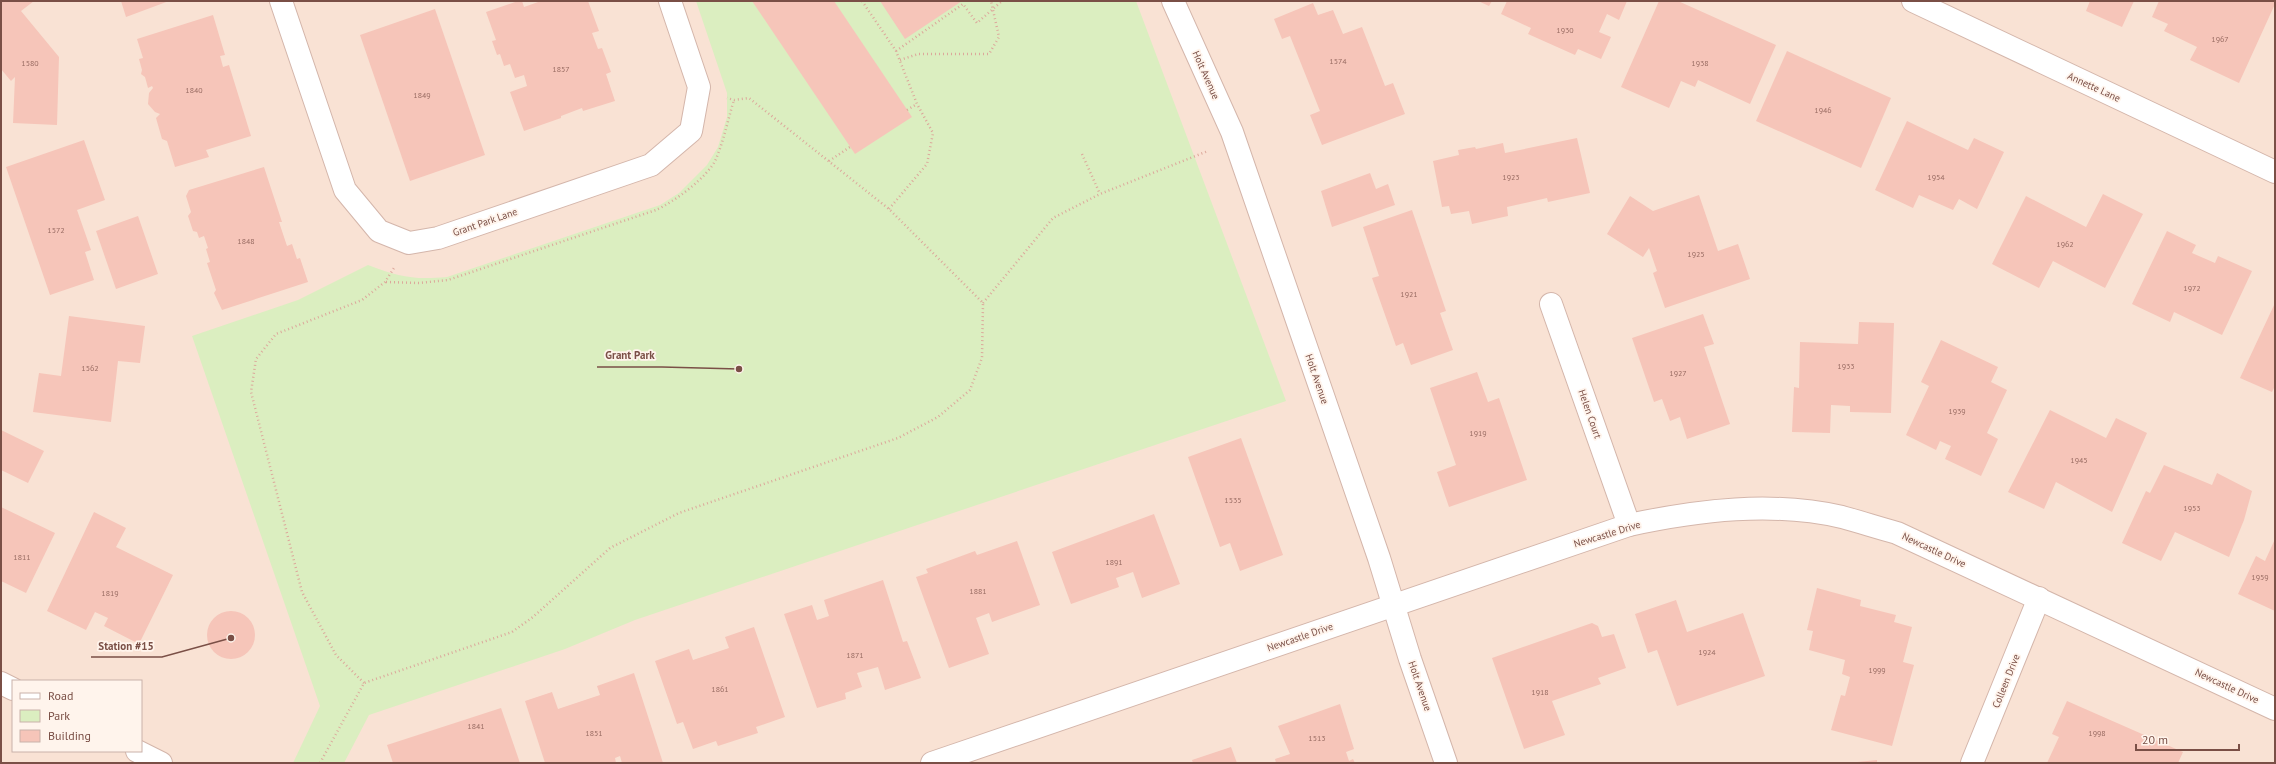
<svg xmlns="http://www.w3.org/2000/svg" width="2276" height="764" font-family="'PT Sans',sans-serif">
<rect width="100%" height="100%" fill="#feefe4"/>
<path fill="#f9e2d4" fill-rule="evenodd" d="M1,1H2275V763H1ZM13,681H141V751H13Z"/>
<path fill="#dbeec0" d="M696,1H1136L1286,401L635,620L565,649L369,715L344,763H293L320,706L192,336L298,300L368,265C400,277 413,280 447,277L660,205L679,193L707,165L718,147L727,117V93Z"/>
<g fill="#f6c5b9">
<polygon points="1,1 34,1 21,11 59,57 57,125 13,123 15,77 11,81 1,69"/>
<polygon points="121,1 169,1 126,17"/>
<polygon points="518,1 522,1 524,7 541,1 588,1 599,31 592,33 598,49 602,48 611,72 606,74 615,101 583,111 582,108 561,116 561,118 524,131 510,92 527,86 524,75 515,78 510,64 504,66 500,54 497,55 492,41 496,40 486,12"/>
<polygon points="752,1 834,1 912,117 855,154"/>
<polygon points="880,1 962,1 905,39"/>
<polygon points="1478,1 1492,1 1489,6"/>
<polygon points="1507,1 1627,1 1619,20 1607,14 1599,32 1611,37 1601,59 1578,49 1575,55 1528,34 1531,28 1501,14"/>
<polygon points="1659,1 1678,1 1776,45 1750,104 1698,80 1695,87 1681,81 1669,108 1621,87"/>
<polygon points="2090,1 2134,1 2122,27 2086,11"/>
<polygon points="2159,1 2275,1 2275,4 2239,83 2190,60 2197,47 2164,31 2168,24 2152,17"/>
<polygon points="1313,3 1318,15 1333,10 1343,34 1362,27 1385,86 1393,83 1405,114 1322,145 1310,115 1320,111 1290,36 1282,39 1274,19"/>
<polygon points="435,9 485,155 410,181 360,35"/>
<polygon points="213,15 225,55 220,56 223,67 229,65 251,136 206,150 209,157 175,167 167,141 162,139 156,118 160,114 155,112 148,104 149,93 153,88 152,86 148,88 145,77 141,74 142,70 139,59 143,58 137,39"/>
<polygon points="1787,51 1891,98 1861,168 1756,121"/>
<polygon points="1907,121 1968,150 1974,138 2004,152 1977,209 1959,199 1953,210 1919,195 1913,208 1875,190"/>
<polygon points="1577,138 1590,193 1548,202 1547,198 1507,207 1508,216 1472,224 1469,211 1451,214 1449,206 1442,207 1433,161 1459,155 1458,150 1475,147 1476,149 1503,143 1505,153"/>
<polygon points="84,140 105,200 77,210 91,250 85,252 94,280 50,295 6,167"/>
<polygon points="264,167 282,222 279,222 287,246 292,244 297,259 300,258 308,282 222,310 214,293 216,290 207,263 210,262 206,249 208,248 204,236 199,238 197,232 193,231 188,216 191,212 186,196 189,190"/>
<polygon points="1370,173 1376,189 1388,184 1395,205 1332,227 1321,191"/>
<polygon points="2103,194 2143,214 2105,288 2053,261 2039,288 1992,264 2026,196 2086,227"/>
<polygon points="1699,195 1718,251 1738,244 1750,279 1665,308 1653,273 1657,271 1649,248 1643,257 1607,234 1630,196 1653,211"/>
<polygon points="1412,210 1446,311 1440,313 1453,350 1411,365 1403,343 1396,346 1372,278 1379,276 1363,227"/>
<polygon points="138,216 158,274 116,289 96,231"/>
<polygon points="2167,231 2196,245 2192,253 2215,263 2218,256 2252,271 2222,335 2174,312 2170,322 2132,304"/>
<polygon points="2275,303 2275,386 2272,392 2240,378"/>
<polygon points="1703,314 1714,344 1704,347 1730,424 1687,439 1680,417 1670,421 1662,399 1654,402 1632,338"/>
<polygon points="69,316 145,326 140,363 118,361 111,422 33,412 39,373 61,376"/>
<polygon points="1859,322 1894,323 1891,413 1850,412 1850,406 1831,405 1830,433 1792,432 1794,387 1799,388 1800,342 1858,344"/>
<polygon points="1941,340 1998,367 1991,382 2007,390 1987,433 1998,439 1981,476 1945,459 1951,446 1940,441 1936,450 1906,435 1929,386 1921,382"/>
<polygon points="1477,372 1488,402 1499,398 1527,480 1449,507 1437,472 1456,465 1430,388"/>
<polygon points="2050,410 2106,438 2116,418 2147,433 2112,512 2056,482 2044,509 2008,492"/>
<polygon points="1,430 44,451 28,483 1,470"/>
<polygon points="1241,438 1283,555 1240,571 1230,543 1220,547 1188,457"/>
<polygon points="2164,465 2212,485 2217,473 2252,491 2244,520 2229,557 2175,532 2161,561 2122,543 2146,491 2150,493"/>
<polygon points="1,507 55,533 26,593 1,581"/>
<polygon points="94,512 126,528 116,547 173,575 139,644 104,626 108,618 95,612 86,630 47,611"/>
<polygon points="1154,514 1180,584 1142,598 1133,572 1116,578 1119,587 1071,604 1052,552"/>
<polygon points="2275,539 2275,611 2238,594 2256,556 2265,561"/>
<polygon points="1017,541 1040,605 992,622 989,613 976,618 989,654 949,668 916,577 928,573 926,569 975,551 977,555"/>
<polygon points="883,580 903,642 907,641 921,678 885,690 878,667 857,673 862,687 845,693 846,699 817,708 784,614 812,605 817,620 829,616 824,600"/>
<polygon points="1817,588 1861,600 1860,606 1896,615 1894,622 1912,627 1903,662 1914,665 1892,746 1831,730 1841,695 1845,696 1850,677 1842,674 1845,660 1809,650 1813,631 1807,630"/>
<polygon points="1676,600 1687,632 1743,613 1765,676 1677,706 1657,650 1648,653 1635,614"/>
<circle cx="231" cy="635" r="24"/>
<polygon points="1592,623 1598,626 1602,637 1614,634 1626,668 1598,678 1601,684 1552,701 1565,735 1524,749 1492,658"/>
<polygon points="754,627 785,717 756,727 758,733 718,746 716,741 693,749 683,722 677,724 655,661 689,649 693,660 729,648 725,637"/>
<polygon points="634,673 663,763 622,763 620,756 615,758 616,763 545,763 525,701 552,692 558,709 600,695 597,686"/>
<polygon points="2067,701 2183,752 2178,763 2047,763 2059,737 2052,734"/>
<polygon points="1340,704 1354,749 1346,752 1349,761 1353,759 1355,763 1276,763 1275,759 1290,754 1278,726"/>
<polygon points="501,708 520,763 393,763 387,745"/>
<polygon points="1231,747 1237,763 1193,763 1192,760"/>
<polygon points="1877,760 1877,763 1857,763 1857,762"/>
</g>
<g fill="none" stroke-linecap="round" stroke-linejoin="round">
<defs>
<g id="minor">
<polyline points="281,1 345,190 379,231 409,243 438,238 651,165 691,131 699,87 670,1"/>
<polyline points="1173,1 1232,132 1379,558 1410,659 1446,763"/>
<polyline points="1913,1 2275,172"/>
<polyline points="1551,304 1629,525"/>
<polyline points="1,683 13,689"/>
<polyline points="137,751 161,763"/>
<path d="M932,763L1629,525C1699,510 1772,501 1842,517C1860,522 1879,528 1897,533L2275,709"/>
<polyline points="1972,763 2039,598"/>
</g>
</defs>
<use href="#minor" stroke="#d4b6ab" stroke-width="24"/>
<g stroke="#dca89b" stroke-width="2.5" stroke-dasharray="1 3" stroke-linecap="butt">
<polyline points="862,1 896,51 917,104 933,133 927,164 889,209"/>
<polyline points="896,51 963,4 977,23 1002,1"/>
<polyline points="900,60 918,54 989,54 999,37 991,1"/>
<polyline points="907,110 917,104"/>
<polyline points="1082,154 1100,194"/>
<polyline points="829,161 850,147"/>
<path d="M386,282L419,283L448,280L656,210C674,202 708,177 716,159C724,140 728,119 734,100"/>
<polyline points="983,303 1053,218 1100,194 1208,151"/>
<polyline points="364,683 336,655 302,592 251,392 256,359 276,334 362,300 385,282 394,268"/>
<polyline points="320,763 364,683 512,632 533,617 610,548 679,513 898,438 938,417 970,390 982,358 983,303 889,209 749,98 734,100 727,98"/>
</g>
<use href="#minor" stroke="#fff" stroke-width="22"/>
</g>
<g text-anchor="middle" dominant-baseline="central" stroke-width="3.5" stroke-linejoin="round" paint-order="stroke">
<g font-size="8" fill="#996c63">
<text x="1565" y="30">1930</text>
<text x="2220" y="39">1967</text>
<text x="1338" y="61">1574</text>
<text x="30" y="63">1580</text>
<text x="1700" y="63">1938</text>
<text x="561" y="69">1857</text>
<text x="194" y="90">1840</text>
<text x="422" y="95">1849</text>
<text x="1823" y="110">1946</text>
<text x="1511" y="177">1923</text>
<text x="1936" y="177">1954</text>
<text x="56" y="230">1572</text>
<text x="246" y="241">1848</text>
<text x="2065" y="244">1962</text>
<text x="1696" y="254">1925</text>
<text x="2192" y="288">1972</text>
<text x="1409" y="294">1921</text>
<text x="1846" y="366">1933</text>
<text x="90" y="368">1562</text>
<text x="1678" y="373">1927</text>
<text x="1957" y="411">1939</text>
<text x="1478" y="433">1919</text>
<text x="2079" y="460">1945</text>
<text x="1233" y="500">1535</text>
<text x="2192" y="508">1953</text>
<text x="22" y="557">1811</text>
<text x="1114" y="562">1891</text>
<text x="2260" y="577">1959</text>
<text x="978" y="591">1881</text>
<text x="110" y="593">1819</text>
<text x="1707" y="652">1924</text>
<text x="855" y="655">1871</text>
<text x="1877" y="670">1999</text>
<text x="720" y="689">1861</text>
<text x="1540" y="692">1918</text>
<text x="476" y="726">1841</text>
<text x="594" y="733">1851</text>
<text x="2097" y="733">1998</text>
<text x="1317" y="738">1513</text>
</g>
<g font-size="10" fill="#7a4f46" stroke="#fff4ec">
<text transform="translate(1206 75) rotate(66)">Holt Avenue</text>
<text transform="translate(2094 87) rotate(25)">Annette Lane</text>
<text transform="translate(485 222) rotate(-19)">Grant Park Lane</text>
<text transform="translate(1317 379) rotate(71)">Holt Avenue</text>
<text transform="translate(1590 414) rotate(71)">Helen Court</text>
<text transform="translate(1607 534) rotate(-17)">Newcastle Drive</text>
<text transform="translate(1934 550) rotate(25)">Newcastle Drive</text>
<text transform="translate(1300 637) rotate(-19)">Newcastle Drive</text>
<text transform="translate(2006 681) rotate(-68)">Colleen Drive</text>
<text transform="translate(1420 686) rotate(71)">Holt Avenue</text>
<text transform="translate(2227 686) rotate(25)">Newcastle Drive</text>
</g>
</g>
<path fill="none" stroke="#7a4f46" stroke-width="1.5" d="M739 369L662 367H597M231 638L162 657H91"/>
<g fill="#7a4f46" stroke="#fff4ec" stroke-width="1.5">
<circle cx="739" cy="369" r="4"/>
<circle cx="231" cy="638" r="4"/>
</g>
<g font-size="11" text-anchor="middle" font-weight="bold" fill="#7a4f46" stroke="#fff4ec" stroke-width="3.5" stroke-linejoin="round" paint-order="stroke">
<text x="630" y="359">Grant Park</text>
<text x="126" y="650">Station #15</text>
</g>
<rect width="2276" height="764" fill="none" stroke="#7a4f46" stroke-width="4"/>
<rect x="12" y="680" width="130" height="72" fill="#fff4ec" stroke="#cab2aa"/>
<rect x="20" y="693" width="20" height="6" fill="#ffffff" stroke="#cab2aa"/>
<text x="48" y="700" font-size="12" fill="#7a4f46">Road</text>
<rect x="20" y="710" width="20" height="12" fill="#dbeec0" stroke="#cab2aa"/>
<text x="48" y="720" font-size="12" fill="#7a4f46">Park</text>
<rect x="20" y="730" width="20" height="12" fill="#f6c5b9" stroke="#cab2aa"/>
<text x="48" y="740" font-size="12" fill="#7a4f46">Building</text>
<path d="M2136 744v6h103v-6" fill="none" stroke="#7a4f46" stroke-width="2"/>
<text x="2142" y="744" font-size="12" fill="#7a4f46" stroke="#fff4ec" stroke-width="3" paint-order="stroke">20 m</text>
</svg>
